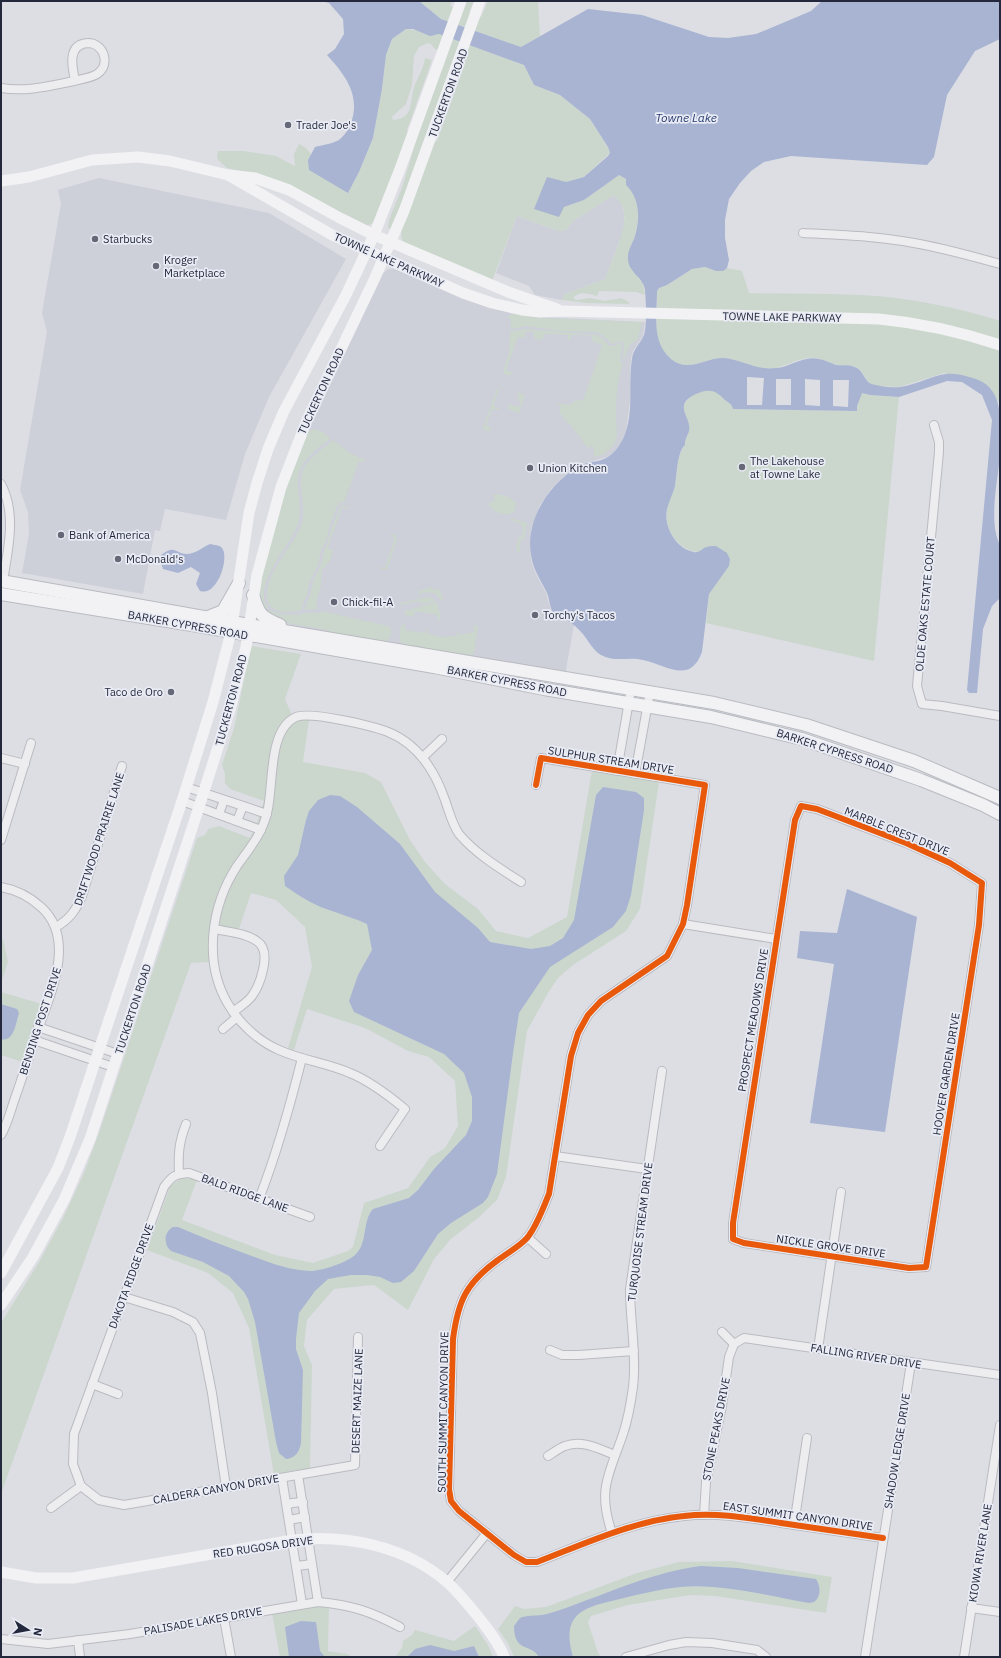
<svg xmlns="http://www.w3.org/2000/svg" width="1001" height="1658" font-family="'IBM Plex Sans',sans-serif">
<rect width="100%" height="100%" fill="#dddee4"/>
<g fill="#cdcfd9">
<polygon points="99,178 269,213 346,259 269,397 245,454 226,520 165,509 160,531 155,530 143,594 22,573 29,534 28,512 20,490 47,332 42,313 61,204 58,190"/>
<polygon points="614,195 622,204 624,214 624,229 605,279 565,294 562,300 535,295 529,286 496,273 517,216 559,231 566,230 573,221"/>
<polygon points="395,268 538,317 645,322 643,336 633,351 631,358 630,377 631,392 628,416 626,431 620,445 615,452 607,457 582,464 560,480 551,489 540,505 531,529 530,548 531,560 535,572 546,593 551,610 557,616 574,625 565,675 383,643 277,622 269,619 258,594 303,438 381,275 388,269"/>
</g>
<g fill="#cbd7cd">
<polygon points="419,1 452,1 450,6 462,11 466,1 474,1 469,13 481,17 488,1 538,1 540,36 521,47 441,19"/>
<path d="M406,29C419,29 426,37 439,34L524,65L534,85L560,95L590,119L608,147L610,153L584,177L566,182L564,207L584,200L617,176C623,174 628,179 626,185C641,199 639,218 635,236C633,246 632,257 631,268L643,284L645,295L636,292L599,291L597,296C589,294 580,290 573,298L577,300L590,298L605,301L621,298L629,302V304L586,303L562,300L565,294L605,279C611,259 631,226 622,205C620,202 617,198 614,195L573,221L566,230L559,231L517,216L492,281L406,244L402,240L401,229L434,142L437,141L466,61L455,56L395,223L391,229L388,228L389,220L402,188L418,134L447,54L435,49L431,44L428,43L419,47L414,56L412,85L406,104L392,117L393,120C414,119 410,101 414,87C415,83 418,79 419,76C422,70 424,64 425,58L432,60L407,130L409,133L375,222L369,225L363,226L250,173L227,168L218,160L217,156L218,151H244L276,156L295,166L294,154L299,144L306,148L311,154L308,160L348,193L359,172L373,138L382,89L386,55L392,39Z"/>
<path d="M705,267C713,270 720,273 727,268L742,271L749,293C792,294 835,293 878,296C919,300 960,308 1000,321V401H997L991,389L944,373L899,387L876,386L868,383C866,379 863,372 858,368C853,365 844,366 837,365C827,363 819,356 808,358C793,360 781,370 764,369C749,367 736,358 720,358C708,359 697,366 685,365C671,364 659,349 657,337C655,322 657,306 657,291L659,288L667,285L692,269Z"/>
<polygon points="514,314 541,318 642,322 638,339 630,345 623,361 624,345 622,341 612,344 602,335 596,332 560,331 527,326 511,329 511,319 507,318 510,315"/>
<path d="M525,329L598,335L610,346H613L622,343L620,362L623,364C617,380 616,399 616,416C616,426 619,435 614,444C610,451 602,456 594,457L593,446L589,447L590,451L569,423H568L559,412L561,406L556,404C565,403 570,408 576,399L583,401L602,345L592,341L591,335H571L570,341L568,340V335L545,334L542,340L534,339V332L526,331L524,338L518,337L506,370L512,372L511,375H506L503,371L509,353L510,332Z"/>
<polygon points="501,386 506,388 500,387 493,406 499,408 498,410 492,409 486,425 492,429 490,431 485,430 483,427 497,389"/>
<path d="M703,390C715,389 728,398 734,409L856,411L861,392L870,395L899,397L874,661L706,623L709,594L715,585L701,552C680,553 663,530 667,509C668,501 673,494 675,486C677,474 677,453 685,445L684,443L688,435L683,409C685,398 694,395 703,390Z"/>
<polygon points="517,392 525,395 519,413 518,413 508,409 509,404 516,407 521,406"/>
<path d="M313,429L321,431L331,438C321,445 306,456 301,468C292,487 307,509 295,531C286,550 252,587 268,608L263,613L258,594L266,558L287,484L309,431Z"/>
<path d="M333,440L350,453L365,460V462L359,461L344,502L350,505L341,502L338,504L329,527L327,539L321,550L318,565L309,583L307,595L302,605V610C290,613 278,615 269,605C258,581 291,549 300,528C309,509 296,488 303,470C307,460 324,447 333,440Z"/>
<path d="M498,494L509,497L516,503L515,510L511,514C501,515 493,512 488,504L495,500L493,495Z"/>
<polygon points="341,505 349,507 348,509 342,507 328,548 333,551 330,561 322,570 321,585 316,603 318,609 304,610 310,595 313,581 321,565 324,550 328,542 332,527"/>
<polygon points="511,518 527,523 524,539 520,540 521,544 519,546 521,552 518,553 516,547 519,536 522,537 523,526 521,526 522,524 511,520"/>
<polygon points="392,534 396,535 397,540 387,569 383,570 379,567 385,568 395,538 390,536"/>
<path d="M438,586L443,599L441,600C435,591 428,591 418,594V591L432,587L433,590L439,589Z"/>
<polygon points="427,597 431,597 436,601 421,604 420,601 400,605 401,603"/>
<polygon points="437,602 441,618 439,621 437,620 438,615 415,611 413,617 406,615 404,613 405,611"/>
<path d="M269,610C290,620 300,611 321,613L322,611L388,626L391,628C392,634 390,639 384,642L354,638L317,628L276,621L264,614Z"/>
<path d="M405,624V630L425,633L427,628H428V634L443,637L457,636V630L458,631L460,635L474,632L473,626L476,625L478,627L474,654L471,657L405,647C397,641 400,634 401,626Z"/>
<path d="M251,646L301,654L285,699L295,722L300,720H309L303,762L365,773L381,782L410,840L425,862L445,884L478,909L496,931L528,938L567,917L592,770L659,782L640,909L626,931L573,965L558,978L548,993L527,1031L506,1177L497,1200L478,1218L451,1239L434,1259L408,1310L374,1285L334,1289L307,1320L304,1346L312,1365L310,1468L274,1475L249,1328L233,1293L208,1273L147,1250L170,1187C178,1178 185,1177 197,1180L182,1220L275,1255L313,1263L348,1251L353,1247L364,1203L408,1188L430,1157L445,1148L458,1126L455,1081L429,1057L408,1051L365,1028L307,1009L294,1050L288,1048L312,967L305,927L276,900L251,893L238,932L210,924L209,962L191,963L1,1494V1323L39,1262L63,1218L84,1173L100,1130L197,838L205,835L208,829L219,826L250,838L258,820L264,801L230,789L225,783V774L222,765L234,728Z"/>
<polygon points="1,939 3,939 8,962 1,983"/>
<polygon points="1,992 42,1004 22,1062 1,1055"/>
<polygon points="732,1561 832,1577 826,1613 715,1596 690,1595 628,1605 591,1616 588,1622 598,1653 602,1657 514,1657 508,1643 498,1629 515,1606 524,1609 546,1607 637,1573 679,1562"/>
<polygon points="329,1606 328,1651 347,1654 352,1657 280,1657 272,1613 310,1607"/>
<polygon points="475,1626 488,1645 493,1657 395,1657 402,1648 403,1641 412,1635 415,1630 454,1641"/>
</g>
<g fill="#a8b4d2">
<path d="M321,1H419L441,19L521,47L588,9L642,15L709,37L728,38L756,34L766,30L811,11L822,1H1000V39L975,51L947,95L934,157L927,165L791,156L764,162L751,171L740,183L729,199L725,220V238L729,260L727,268L723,271H716L705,267L692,269L667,285L659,288L657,291C657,315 651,342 671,359C676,363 681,365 687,365C700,365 710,358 723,358C741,359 757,371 776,368C791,367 803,355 819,359C825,360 830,363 836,365C843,366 850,364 857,368C862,371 864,377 868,382C872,386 893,388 900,387C928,383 939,367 969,377C977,379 985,382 990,388C1000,400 1000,414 1000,428C1000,437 1000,446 1000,455C998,481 988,522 1000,545V598L992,606L983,629L977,693H969L967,690L992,420L982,395L962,382L947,381L899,397L870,395L862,393L857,406V411L733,409C732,404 729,403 725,400C716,390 708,388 696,394C692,396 688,398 686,401C680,409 688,417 689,425C691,433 684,438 685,445C677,452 677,474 675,486C673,494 669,501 667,509C663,526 676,549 694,552C699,553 701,550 704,548C708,546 713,546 716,546L727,553L730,559L729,566L709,594L702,652C690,685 666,665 643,660C629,656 615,663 601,655C591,649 586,635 577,628C571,621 561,619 554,614C549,607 550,598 546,591C540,579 533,569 531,555C525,520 549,484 578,467C584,463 591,462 598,461C612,458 620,447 625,434C634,410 628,384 632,359C633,349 640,344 644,335C647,324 646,302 645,290C644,278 628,272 628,259C627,251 633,243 635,236C640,219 640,198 626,185V179L619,175L584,200L564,207L559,217L534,209L547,177L566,182L584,177L608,156L610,153L608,147L590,119L560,95L534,85L524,65L439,34L430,36L413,29H406L392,39L386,55L382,89L373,138L359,172L348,193L309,170L308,160L315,147C322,145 332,144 339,140C344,136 349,129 351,123C361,95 345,75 327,55L335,49L344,34L343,19L329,3Z"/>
<path d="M210,544C214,545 220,545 222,548C230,558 217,597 200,591L196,584L200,573L191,567L178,573L163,569L160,560L161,555C177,544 174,554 187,554C195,554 203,547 210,544Z"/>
<path d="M603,787L636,792L644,798V810L631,895L626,911L613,927L550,967L519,1013L513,1053L497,1174L488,1197L483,1203L451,1223L438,1234L414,1271L401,1282L393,1283L380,1277L367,1275H351L328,1279L315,1291L299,1313L296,1339V1349L303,1370L301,1443C299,1452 296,1458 286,1459L279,1453L276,1442L255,1322L248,1299L244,1292L229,1276L203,1262L171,1251C163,1244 164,1232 173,1227H178C201,1237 225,1246 249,1255C268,1262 290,1271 311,1271C321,1271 349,1262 356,1254C368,1242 362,1221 373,1209L409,1198L418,1190L434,1169L466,1135L472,1121V1097L464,1073L444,1054L354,1012L349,1001L358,975L372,950L367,924C354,918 340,914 326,909C312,904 298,895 285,886L284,876L298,855L306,820L309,811L318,800L330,795L340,796L357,807L400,844L435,892L478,928L490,942L531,949L550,946L563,938L574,920L596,795Z"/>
<polygon points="847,889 917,917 885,1132 810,1123 834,964 797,958 800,931 837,933"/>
<path d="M1,1004L17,1009L19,1013C16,1022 14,1043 1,1039Z"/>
<path d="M701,1566L738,1568L816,1579C821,1587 821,1597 814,1602L809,1603C769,1596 720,1583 680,1587C660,1589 640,1594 620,1599C584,1607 560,1613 573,1657H539C531,1643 514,1653 514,1626L520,1618C527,1615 534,1616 542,1615C548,1614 556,1611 563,1609C608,1593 653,1572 701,1566Z"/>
<polygon points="301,1621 316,1622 320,1651 325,1657 289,1657 285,1627"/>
<polygon points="430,1645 454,1651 474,1646 479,1657 407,1657 415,1649"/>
</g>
<g fill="#dddee4">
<polygon points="747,377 764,378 762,405 747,405"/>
<rect x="776" y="379" width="15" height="26"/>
<polygon points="805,379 820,380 820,406 805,405"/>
<polygon points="833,380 849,380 848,407 833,406"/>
</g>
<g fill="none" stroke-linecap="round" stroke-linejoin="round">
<defs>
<g id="street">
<path d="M1,88C26,92 49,86 74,81C81,79 91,78 97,74C111,65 104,43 88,43C67,44 72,67 75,80"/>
<path d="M803,233C840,235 877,236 914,243C943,248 971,256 1000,264"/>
<polyline points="934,425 939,442 939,452 917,686 922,704 942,706 1000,716"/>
<path d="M1,484C17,514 8,549 3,581"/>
<polyline points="423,757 442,739"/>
<polyline points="1,758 25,764"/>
<polyline points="617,771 631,689"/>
<polyline points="635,774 650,692"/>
<path d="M536,785L541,758L705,785L687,905L683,924L667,956L601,1001L588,1015L578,1033L571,1056L549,1194C543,1208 537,1226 527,1238C519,1247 507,1253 498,1260C466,1283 458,1301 453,1339L449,1489L451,1501L459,1511L514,1555L526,1562H537C584,1544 633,1521 684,1516C717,1512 749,1518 781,1523C815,1528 849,1533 883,1538"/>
<polyline points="186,787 267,814"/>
<polyline points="182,801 261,830"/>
<polygon points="801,806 817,809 906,843 950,863 982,883 979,925 926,1267 909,1268 744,1243 733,1239 733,1223 795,820"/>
<polyline points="219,814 224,800"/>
<polyline points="237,821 243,806"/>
<polyline points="1,840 31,743"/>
<path d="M1,887C17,890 29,896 41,907C79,941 47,1001 34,1041C28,1061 21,1081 14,1101C10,1113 7,1125 1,1135"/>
<polyline points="683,924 776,939"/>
<path d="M56,927C70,919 76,910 82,896L122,766"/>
<path d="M214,929C228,932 247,933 258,942C272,952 260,985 252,996C247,1003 239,1007 233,1012"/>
<polyline points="38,1027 118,1054"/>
<polyline points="223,1029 236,1018"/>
<polyline points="34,1040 113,1067"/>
<path d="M380,1146L405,1109C388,1095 370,1081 350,1073C327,1063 301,1060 279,1050C258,1041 239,1023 228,1004C203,962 211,906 237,866C249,849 262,834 267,813C274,788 267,730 296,717C310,711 373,726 388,732C418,744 435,771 445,800C449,811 452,824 459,834C476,854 499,868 521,882"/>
<polyline points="555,1156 647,1169"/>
<path d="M179,1173C178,1154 179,1142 186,1124"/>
<path d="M259,1199C277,1153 290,1106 302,1058"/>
<polyline points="527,1237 546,1254"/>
<polyline points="124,1297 173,1312 193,1322 200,1333 212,1393 226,1487"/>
<polyline points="722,1332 734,1344"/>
<polyline points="734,1344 744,1338 1000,1375"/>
<polyline points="818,1349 841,1192"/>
<polyline points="550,1350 562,1355 579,1355 634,1351"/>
<polyline points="92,1384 118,1394"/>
<path d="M548,1456C553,1453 559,1448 565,1446C582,1439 599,1449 615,1455"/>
<polyline points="298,1475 318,1602"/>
<polyline points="282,1478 302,1604"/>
<path d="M81,1486L73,1464L74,1434L164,1187C172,1176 175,1174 189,1173L310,1217"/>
<polyline points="81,1486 99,1500 124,1505 355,1465 358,1337"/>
<polyline points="287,1505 292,1503 303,1502"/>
<polyline points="51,1508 81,1486"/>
<polyline points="704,1515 706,1482 722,1406 729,1357 734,1344"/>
<polyline points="289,1520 305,1517"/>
<polyline points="794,1525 807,1438"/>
<path d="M612,1533C597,1489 609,1475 623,1434C628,1419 631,1402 633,1387C637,1355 630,1321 630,1289L662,1071"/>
<polyline points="297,1566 312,1564"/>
<polyline points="447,1582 487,1533"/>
<polyline points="971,1608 1000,1612"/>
<polyline points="224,1618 231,1657"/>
<path d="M1,1639L48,1644L130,1634L318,1602C351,1605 370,1611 400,1627"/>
<polyline points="78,1640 80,1657"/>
<polyline points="626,1657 669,1645 686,1642 712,1643 757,1650 766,1657"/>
<polyline points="865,1657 911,1363"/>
<polyline points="964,1657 1000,1425"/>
</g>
<g id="primary">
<polyline points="1,581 249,625 714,703 806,725 914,761 1000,798"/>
<polyline points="1,594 198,626 434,667 544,689 711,717 802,739 921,780 983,805 1000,814"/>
<path d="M253,595C259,615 261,617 280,625"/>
<polyline points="208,617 223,611 239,583"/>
</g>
</defs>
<use href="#street" stroke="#babbc1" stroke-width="10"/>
<use href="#primary" stroke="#b9bbc2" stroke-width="14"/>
<use href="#street" stroke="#ededf0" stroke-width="8"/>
<g stroke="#f2f2f4" stroke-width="11">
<path d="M228,175L332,235L463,293L492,303L522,310L540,312L562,311L879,319C921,323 961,332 1000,345"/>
<polyline points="1,181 29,177 92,160 138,157 170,161 228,175 255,178 289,190 340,218 374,235 508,292 557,309"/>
<polyline points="1,1273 58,1168 70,1137 182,801 213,702 231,632 249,513 257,483 268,449 284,411 346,295 374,235 400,169 461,1"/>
<polyline points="1,1305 33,1257 64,1200 90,1139 199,807 231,706 246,647 257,575 281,487 307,420 374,280 404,211 480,1"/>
<path d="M1,1572L36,1578H73L293,1540C346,1534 405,1546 447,1582C458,1592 467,1603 476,1614C486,1627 498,1641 504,1657"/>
</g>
<use href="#primary" stroke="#f2f2f4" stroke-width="12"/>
<defs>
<g id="cycleway">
<path d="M536,785L541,758L705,785L687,905L683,924L667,956L601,1001L588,1015L578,1033L571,1056L549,1194C543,1208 537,1226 527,1238C519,1247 507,1253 498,1260C466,1283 458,1301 453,1339L449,1489L451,1501L459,1511L514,1555L526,1562H537C584,1544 633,1521 684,1516C717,1512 749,1518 781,1523C815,1528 849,1533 883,1538"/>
<polygon points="801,806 817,809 906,843 950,863 982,883 979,925 926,1267 909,1268 744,1243 733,1239 733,1223 795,820"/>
</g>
</defs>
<use href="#cycleway" stroke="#e9ecf4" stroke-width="8"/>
<use href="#cycleway" stroke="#e8590c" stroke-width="6"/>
</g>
<g fill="#646877" stroke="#e9ecf4" stroke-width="1.5">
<circle cx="288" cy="125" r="4"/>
<circle cx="95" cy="239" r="4"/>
<circle cx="156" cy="266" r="4"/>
<circle cx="742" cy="467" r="4"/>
<circle cx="530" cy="468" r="4"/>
<circle cx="61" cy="535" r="4"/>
<circle cx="118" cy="559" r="4"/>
<circle cx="334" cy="602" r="4"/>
<circle cx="535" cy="615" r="4"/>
<circle cx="171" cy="692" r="4"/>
</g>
<g text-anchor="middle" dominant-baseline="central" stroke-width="3.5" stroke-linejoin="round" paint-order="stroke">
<g font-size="11" fill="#23283d" stroke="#e9ecf4">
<text transform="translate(448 93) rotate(-70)">TUCKERTON ROAD</text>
<text transform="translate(389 260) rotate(24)">TOWNE LAKE PARKWAY</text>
<text transform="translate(782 317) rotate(1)">TOWNE LAKE PARKWAY</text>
<text transform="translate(321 391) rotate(-65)">TUCKERTON ROAD</text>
<text transform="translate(925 604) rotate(-85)">OLDE OAKS ESTATE COURT</text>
<text transform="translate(188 625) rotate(10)">BARKER CYPRESS ROAD</text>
<text transform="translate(507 681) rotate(11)">BARKER CYPRESS ROAD</text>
<text transform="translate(231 700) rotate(-75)">TUCKERTON ROAD</text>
<text transform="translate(835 751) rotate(18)">BARKER CYPRESS ROAD</text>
<text transform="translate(611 760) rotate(9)">SULPHUR STREAM DRIVE</text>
<text transform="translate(897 831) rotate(22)">MARBLE CREST DRIVE</text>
<text transform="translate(99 839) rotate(-72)">DRIFTWOOD PRAIRIE LANE</text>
<text transform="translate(133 1009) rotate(-72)">TUCKERTON ROAD</text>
<text transform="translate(753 1020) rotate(-81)">PROSPECT MEADOWS DRIVE</text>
<text transform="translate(40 1021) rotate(-72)">BENDING POST DRIVE</text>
<text transform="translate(946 1074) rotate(-81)">HOOVER GARDEN DRIVE</text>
<text transform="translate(245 1193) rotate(20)">BALD RIDGE LANE</text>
<text transform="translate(640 1232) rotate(-83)">TURQUOISE STREAM DRIVE</text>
<text transform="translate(831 1246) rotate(8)">NICKLE GROVE DRIVE</text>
<text transform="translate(131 1276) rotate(-70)">DAKOTA RIDGE DRIVE</text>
<text transform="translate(866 1356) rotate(9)">FALLING RIVER DRIVE</text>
<text transform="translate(357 1401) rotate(-88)">DESERT MAIZE LANE</text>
<text transform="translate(443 1412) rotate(-89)">SOUTH SUMMIT CANYON DRIVE</text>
<text transform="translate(716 1429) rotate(-79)">STONE PEAKS DRIVE</text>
<text transform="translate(897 1451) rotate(-81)">SHADOW LEDGE DRIVE</text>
<text transform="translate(216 1489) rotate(-10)">CALDERA CANYON DRIVE</text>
<text transform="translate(798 1516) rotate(8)">EAST SUMMIT CANYON DRIVE</text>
<text transform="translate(263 1547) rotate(-8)">RED RUGOSA DRIVE</text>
<text transform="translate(980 1553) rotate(-81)">KIOWA RIVER LANE</text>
<text transform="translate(203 1621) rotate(-10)">PALISADE LAKES DRIVE</text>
</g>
<g font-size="11" fill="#23283d" stroke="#e9ecf4" text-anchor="start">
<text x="296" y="125">Trader Joe's</text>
<text x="103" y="239">Starbucks</text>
<text x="164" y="260">Kroger<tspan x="164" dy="13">Marketplace</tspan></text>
<text x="750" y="461">The Lakehouse<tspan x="750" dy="13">at Towne Lake</tspan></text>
<text x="538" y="468">Union Kitchen</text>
<text x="69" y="535">Bank of America</text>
<text x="126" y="559">McDonald's</text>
<text x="342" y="602">Chick-fil-A</text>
<text x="543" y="615">Torchy's Tacos</text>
<text x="163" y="692" text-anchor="end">Taco de Oro</text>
</g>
<g font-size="12" font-style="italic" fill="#2a3d74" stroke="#e9ecf4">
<text x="686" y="117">Towne Lake</text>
</g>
</g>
<rect width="1001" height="1658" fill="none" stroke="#23283d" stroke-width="4"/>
<g transform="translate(28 1630) rotate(101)" stroke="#e9ecf4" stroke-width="3" paint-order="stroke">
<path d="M0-3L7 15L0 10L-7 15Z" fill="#23283d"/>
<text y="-6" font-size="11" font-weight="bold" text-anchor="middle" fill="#23283d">N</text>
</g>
</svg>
